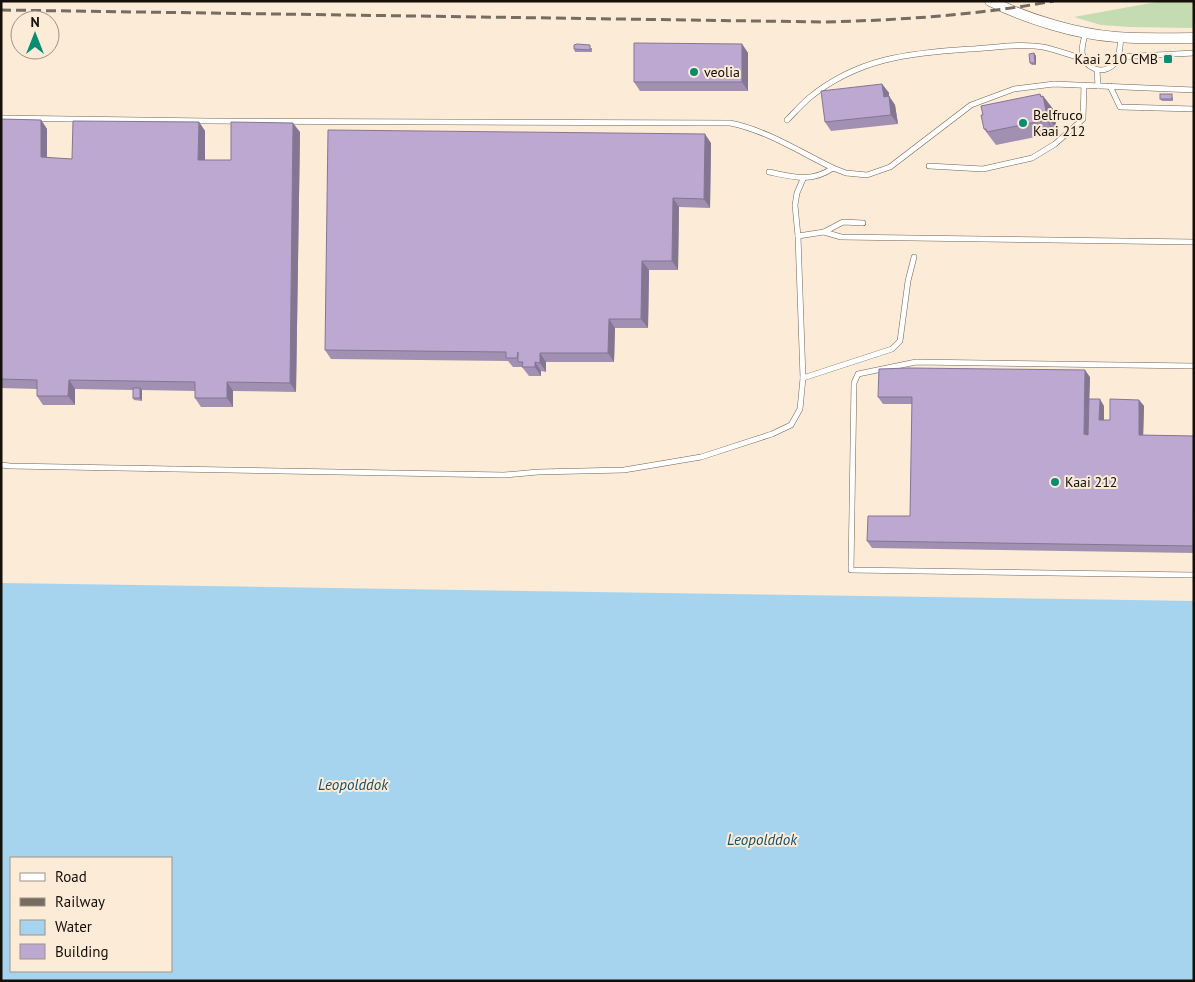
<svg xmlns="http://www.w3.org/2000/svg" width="1195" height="982" font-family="'PT Sans',sans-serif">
<rect width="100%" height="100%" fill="#fbebd7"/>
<polygon fill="#c5dbb2" points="1162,1 1194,1 1194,28 1130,27 1101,25 1074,17"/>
<path fill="#a6d4ee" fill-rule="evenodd" d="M1,583L1194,601V981H1ZM11,858H171V971H11Z"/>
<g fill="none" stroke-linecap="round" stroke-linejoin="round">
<defs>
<g id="lane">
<path d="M1086,32C1084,38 1082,46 1082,52C1083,68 1103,76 1114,64C1120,58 1120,46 1121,37"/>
<polyline points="1118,57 1194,53"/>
<polyline points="1097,70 1098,86"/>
<polyline points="1110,86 1120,107 1194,109"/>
<path d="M1,118L208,121L730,123C766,130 800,152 833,168"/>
<path d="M787,120C794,113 801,105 809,98C858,58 909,53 970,49C993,48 1020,43 1043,47C1057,50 1070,55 1083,59"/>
<polyline points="929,166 983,169 1032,158 1055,144 1083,119 1084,85"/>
<path d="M769,172C793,177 811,183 833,168L846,173L867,175L890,167L971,105L1014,89L1054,84L1194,90"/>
<polyline points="824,232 841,237 1194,242"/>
<polyline points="798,236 824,232 843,222 863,223"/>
<polyline points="1194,366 916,362 858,374 854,383 851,570 1194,575"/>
<polyline points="803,378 892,349 900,341 908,281 914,257"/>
<polyline points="1,465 10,466 504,475 538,472 624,470 701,457 772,434 791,425 800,409 803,378 798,236 795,205 797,193 803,179"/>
</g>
<path id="street" d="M990,1C1028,19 1075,34 1116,37C1142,39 1168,38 1194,38"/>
</defs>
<use href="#lane" stroke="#726453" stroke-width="6"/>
<use href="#street" stroke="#726453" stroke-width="11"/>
<use href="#lane" stroke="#fff" stroke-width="5"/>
<use href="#street" stroke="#fff" stroke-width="10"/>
<path stroke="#766c60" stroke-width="3" stroke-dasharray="10 5" stroke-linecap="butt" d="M1,10L825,22C902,20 978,15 1054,1"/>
</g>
<g fill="#a290b3">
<polygon points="742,44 748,53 748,91 640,91 634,82"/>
<polygon points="592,48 592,52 575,52 574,49"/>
<polygon points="1034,53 1036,56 1036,65 1032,65 1030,63"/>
<polygon points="882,84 889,93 889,96 895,105 898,124 831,131 825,122"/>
<polygon points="1043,96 1053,109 1057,130 1054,130 1055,133 996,145 984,129"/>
<polygon points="1173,97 1173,101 1162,101 1160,99"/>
<polygon points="1,119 41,120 47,129 47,158 72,159 199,122 205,131 205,160 231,160 300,132 296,392 233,391 233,407 201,407 195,398 195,391 142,390 142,401 134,400 133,398 133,390 75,389 75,405 43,405 37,396 37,389 1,388"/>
<polygon points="711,143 710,208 679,207 678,270 649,270 648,328 615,328 614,362 546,362 546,372 541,371 541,376 529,376 522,367 513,367 508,361 331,359 325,350"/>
<polygon points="1090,377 1089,399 1104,406 1104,420 1110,420 1139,400 1144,406 1143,435 1194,436 1194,553 872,548 867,541 910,516 912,404 883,404 878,397"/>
</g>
<g fill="#847692">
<polygon points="742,44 748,53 748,91 742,82"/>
<polygon points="1034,53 1036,56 1036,65 1035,63"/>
<polygon points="882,84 889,93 889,96 895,105 898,124 891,115 884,97"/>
<polygon points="1040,94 1044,99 1043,96 1053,109 1057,130 1047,116"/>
<polygon points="1045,117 1054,130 1055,133 1046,120"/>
<polygon points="41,120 47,129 47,166 41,157"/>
<polygon points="199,122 205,131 205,169 198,160"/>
<polygon points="293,123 300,132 296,392 290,383"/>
<polygon points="705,134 711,143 710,208 704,199"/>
<polygon points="673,198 679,207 678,270 672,261"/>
<polygon points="642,261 649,270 648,328 641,319"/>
<polygon points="609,319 615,328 614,362 608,353"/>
<polygon points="540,353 546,362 546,372 540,363"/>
<polygon points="535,362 541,371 541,376 535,367"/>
<polygon points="1085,370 1090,377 1088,441 1084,434"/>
<polygon points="69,380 75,389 75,405 68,396"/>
<polygon points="227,382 233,391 233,407 227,398"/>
<polygon points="140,388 142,390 142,401 140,398"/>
<polygon points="1100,399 1104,406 1104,427 1099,420"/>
<polygon points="1139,400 1144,406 1143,441 1139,435"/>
</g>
<g fill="#bca8d0" stroke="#847692">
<polygon points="634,43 742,44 742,82 634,82"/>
<polygon points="577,44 590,45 590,50 574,49 574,45"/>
<polygon points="1034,53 1035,63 1030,63 1029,54"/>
<polygon points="882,84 884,97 889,96 891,115 825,122 821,91"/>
<polygon points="1040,94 1041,97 1043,96 1047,116 1045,117 1046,120 987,132 986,129 984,129 981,115 983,115 981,106"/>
<rect x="1160" y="94" width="12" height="5"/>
<polygon points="1,119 41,120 41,157 72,159 73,121 199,122 198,160 231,160 231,122 293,123 290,383 227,382 227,398 195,398 195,382 69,380 68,396 37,396 37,380 1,379"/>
<polygon points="328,130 705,134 704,199 673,198 672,261 642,261 641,319 609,319 608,353 540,353 540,363 535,362 535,367 522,367 523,362 518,362 518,352 517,358 506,358 506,352 325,350"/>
<polygon points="908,368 1085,370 1084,434 1088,435 1089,399 1100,399 1099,420 1110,420 1110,399 1139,400 1139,435 1194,436 1193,546 867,541 868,516 910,516 912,397 878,397 879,369"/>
<rect x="133" y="388" width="7" height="10"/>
</g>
<g fill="#088c72" stroke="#fbebd7" stroke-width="2">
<rect x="1163" y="54" width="10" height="10" rx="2.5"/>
<circle cx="694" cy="72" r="5"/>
<circle cx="1023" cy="123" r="5"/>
<circle cx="1055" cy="482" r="5"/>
</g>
<g text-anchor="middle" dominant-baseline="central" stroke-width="4" stroke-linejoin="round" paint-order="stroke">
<g font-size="14" fill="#150f09" stroke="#fbebd7" text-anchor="start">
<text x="1158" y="59" text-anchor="end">Kaai 210 CMB</text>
<text x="704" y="72">veolia</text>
<text x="1033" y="115">Belfruco<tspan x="1033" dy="16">Kaai 212</tspan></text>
<text x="1065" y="482">Kaai 212</text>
</g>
<g font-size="15" font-style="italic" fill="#174f6a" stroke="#fbebd7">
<text x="353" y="784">Leopolddok</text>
<text x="762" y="839">Leopolddok</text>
</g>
</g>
<rect width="1195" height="982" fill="none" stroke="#150f09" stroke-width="5"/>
<rect x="10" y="857" width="162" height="115" fill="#fbebd7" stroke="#9f9385"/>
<rect x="20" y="873" width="25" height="8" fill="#ffffff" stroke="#9f9385"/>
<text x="55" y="882" font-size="15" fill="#150f09">Road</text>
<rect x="20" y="898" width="25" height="8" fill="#766c60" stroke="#9f9385"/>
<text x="55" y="907" font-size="15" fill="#150f09">Railway</text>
<rect x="20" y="920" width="25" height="15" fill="#a6d4ee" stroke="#9f9385"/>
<text x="55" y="932" font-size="15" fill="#150f09">Water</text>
<rect x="20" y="944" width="25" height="15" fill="#bca8d0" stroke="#9f9385"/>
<text x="55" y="957" font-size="15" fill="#150f09">Building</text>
<g transform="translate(35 35)"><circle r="24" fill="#fbebd7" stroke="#9f9385"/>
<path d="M0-4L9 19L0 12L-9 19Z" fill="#088c72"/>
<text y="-8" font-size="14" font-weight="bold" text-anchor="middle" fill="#150f09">N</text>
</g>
</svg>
